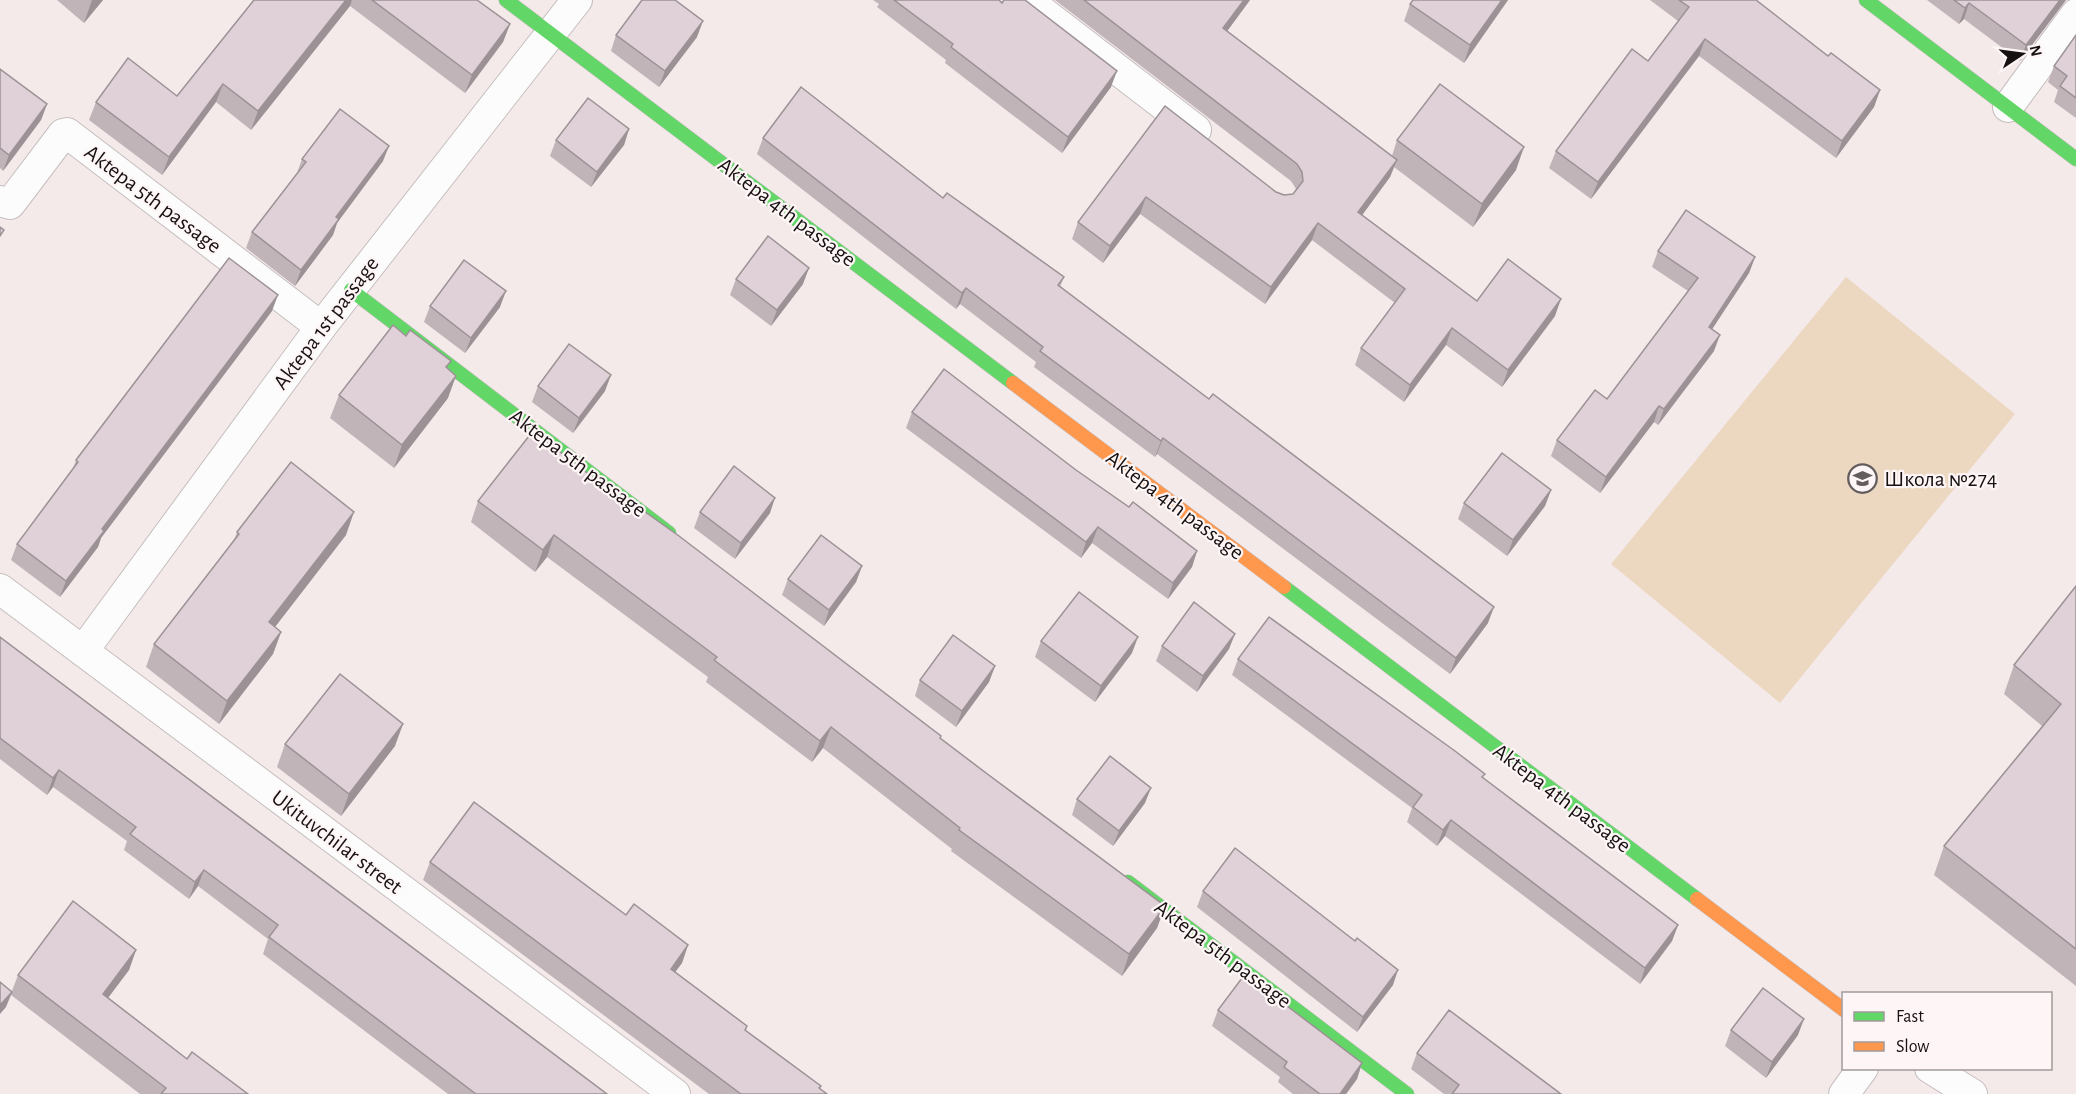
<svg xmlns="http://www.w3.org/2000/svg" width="2076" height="1094" font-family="'Alegreya Sans',sans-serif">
<rect width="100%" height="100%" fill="#f4eaea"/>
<polygon fill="#ecd7c1" points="1846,277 2015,414 1780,703 1611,564"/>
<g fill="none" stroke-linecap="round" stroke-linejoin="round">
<defs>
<g id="street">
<polyline points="1027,0 1196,130"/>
<polyline points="2008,107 2076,14"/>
<polyline points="0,201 10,204 63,134 67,133 321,327"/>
<polyline points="0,589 675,1094"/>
<polyline points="83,651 321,327 577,0"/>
<polyline points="1930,1068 1972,1094"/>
<polyline points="1844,1094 1863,1068"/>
</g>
<g id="fast">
<polyline points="506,0 1013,383"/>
<polyline points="1866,0 2076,159"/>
<polyline points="351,290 669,533"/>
<polyline points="1284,587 1697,899"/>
<polyline points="1128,882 1407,1094"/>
</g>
<g id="slow">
<polyline points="1013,383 1284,587"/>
<polyline points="1697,899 1844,1010"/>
</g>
</defs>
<use href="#street" stroke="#c6bebe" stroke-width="32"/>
<use href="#fast" stroke="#c6bebe" stroke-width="15"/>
<use href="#slow" stroke="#c6bebe" stroke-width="15"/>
<use href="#street" stroke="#fdfcfc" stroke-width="30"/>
<use href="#fast" stroke="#63d668" stroke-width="14"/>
<use href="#slow" stroke="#ff974d" stroke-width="14"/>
</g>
<g fill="#c0b4b9">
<polygon points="57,0 103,0 84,23"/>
<polygon points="254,0 477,0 510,24 503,42 465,93 350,6 251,130 216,102 162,175 89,120 96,102 177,96"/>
<polygon points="873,0 999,0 1111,87 1062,153 945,63 946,60 877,7 879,4"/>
<polygon points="1055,0 1250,0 1227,31 1392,156 1397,140 1516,170 1473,227 1394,167 1390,177 1362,215 1477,301 1555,316 1502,387 1446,345 1404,402 1355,365 1361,348 1395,303 1312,240 1265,304 1140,214 1103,263 1072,239 1078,222 1165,106 1276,192 1284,195 1293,194 1296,189 1291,181"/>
<polygon points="1508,0 1464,63 1404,21 1410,4"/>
<polygon points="1650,0 1756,0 1828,56 1880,90 1874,107 1836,158 1699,56 1591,199 1549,168 1556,151 1648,61 1678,21"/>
<polygon points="1927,0 2066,0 2020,61 1964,19 1959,24"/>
<polygon points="616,35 697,37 659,87 611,51"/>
<polygon points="2076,35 2076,118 2054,102 2058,90 2048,82 2054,66"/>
<polygon points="0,69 47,104 41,120 3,171 0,168"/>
<polygon points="629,129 624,145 591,187 550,156 556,140"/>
<polygon points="763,138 943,198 1064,277 1060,287 1488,623 1450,674 1157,454 1155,457 1034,367 1036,362 960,304 956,309 757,154"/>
<polygon points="302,159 383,161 337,223 333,235 295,286 246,248 252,232 297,173"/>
<polygon points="1658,251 1755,257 1749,273 1712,329 1714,351 1658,425 1654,422 1600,493 1551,456 1557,440 1607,399 1688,291 1652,267"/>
<polygon points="736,279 803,284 771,326 730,295"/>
<polygon points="430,306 500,307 465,353 424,322"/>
<polygon points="272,311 101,538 98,547 60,597 11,560 17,544 73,469 76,460"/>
<polygon points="448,369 448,398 394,468 330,418 339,395"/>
<polygon points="538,386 605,391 573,433 532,402"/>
<polygon points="912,412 1076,470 1129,507 1197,551 1192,567 1168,599 1092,543 1081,558 906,428"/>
<polygon points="1551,490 1545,506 1507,556 1458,519 1464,503"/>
<polygon points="478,501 631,507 1165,906 1157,928 1122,976 951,851 952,849 823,748 812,762 706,682 708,677 547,557 535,572 471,522"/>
<polygon points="700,512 770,513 735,559 694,528"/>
<polygon points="237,532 346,535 275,627 281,632 273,654 219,724 146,667 154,644 233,543"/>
<polygon points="862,566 856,582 824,626 782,595 788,579"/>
<polygon points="2076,586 2076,986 1934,875 1944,846 2042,726 2004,694 2014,665"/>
<polygon points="0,637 607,1094 448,1094 263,954 268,939 198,886 189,899 124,850 127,841 53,787 47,795 0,759"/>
<polygon points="1041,641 1132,653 1095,702 1035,657"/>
<polygon points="1162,646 1229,649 1197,692 1156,661"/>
<polygon points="1238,659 1483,778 1678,925 1672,941 1640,984 1445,836 1437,846 1407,822 1412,808 1232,675"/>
<polygon points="995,666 989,682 956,727 915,696 920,680"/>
<polygon points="285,744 395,746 341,816 277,767"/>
<polygon points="1077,799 1145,803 1113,846 1072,815"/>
<polygon points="430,862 626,915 688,945 682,963 675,972 747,1026 746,1031 821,1086 820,1089 827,1094 709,1094 423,880"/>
<polygon points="1203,891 1393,985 1357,1032 1197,907"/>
<polygon points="136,950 129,970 108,998 187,1059 248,1094 140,1094 11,995 6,1007 18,975"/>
<polygon points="1218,1010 1362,1063 1357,1079 1346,1094 1293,1094 1278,1082 1280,1077 1212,1026"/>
<polygon points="1731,1030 1798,1035 1766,1078 1725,1046"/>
<polygon points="1417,1053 1561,1094 1444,1094 1411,1069"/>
</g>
<g fill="#9c9296">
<polygon points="92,0 103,0 84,23"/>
<polygon points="346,0 352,0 350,6 251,130 258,111"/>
<polygon points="1244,0 1250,0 1217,45 1223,28"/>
<polygon points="1502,0 1508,0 1464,63 1470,45"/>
<polygon points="2060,0 2066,0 2020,61 2026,45"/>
<polygon points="1969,3 1964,19 1959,24 1965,8"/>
<polygon points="703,21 697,37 659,87 665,71"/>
<polygon points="510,24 503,42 465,93 472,75"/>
<polygon points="1705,39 1699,56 1591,199 1598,182"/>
<polygon points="1117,71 1111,87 1062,153 1068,137"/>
<polygon points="223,84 216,102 162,175 169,157"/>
<polygon points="1880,90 1874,107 1836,158 1842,141"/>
<polygon points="47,104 41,120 3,171 9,155"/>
<polygon points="629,129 624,145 591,187 597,172"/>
<polygon points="389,146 383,161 337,223 333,235 295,286 301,270 336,217"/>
<polygon points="1524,147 1516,170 1473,227 1482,204"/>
<polygon points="1397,160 1390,177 1352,229 1358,212"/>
<polygon points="1146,197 1140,214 1103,263 1110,246"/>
<polygon points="1318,223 1312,240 1265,304 1271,287"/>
<polygon points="1755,257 1749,273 1703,343 1709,327"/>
<polygon points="809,268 803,284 771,326 777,310"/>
<polygon points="966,288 960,304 956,309 962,293"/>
<polygon points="506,291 500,307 465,353 471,338"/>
<polygon points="278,295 272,311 101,538 98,547 60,597 66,581 102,529"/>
<polygon points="1561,299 1555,316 1502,387 1508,370"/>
<polygon points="1452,328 1446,345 1404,402 1410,385"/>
<polygon points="1720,335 1714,351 1658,425 1664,409"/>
<polygon points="611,375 605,391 573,433 579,418"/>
<polygon points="456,376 448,398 394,468 402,445"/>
<polygon points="1659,406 1654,422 1600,493 1606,477"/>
<polygon points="1163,438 1157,454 1155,457 1161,441"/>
<polygon points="1551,490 1545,506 1507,556 1513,540"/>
<polygon points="775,498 770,513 735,559 741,543"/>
<polygon points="354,512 346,535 261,645 269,622"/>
<polygon points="1098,527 1092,543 1081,558 1086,542"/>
<polygon points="554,535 547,557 535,572 543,550"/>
<polygon points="1197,551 1192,567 1168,599 1173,583"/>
<polygon points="862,566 856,582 824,626 829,610"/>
<polygon points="1494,607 1488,623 1450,674 1456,658"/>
<polygon points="281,632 273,654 219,724 227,701"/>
<polygon points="1235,634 1229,649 1197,692 1203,676"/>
<polygon points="1138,637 1132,653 1095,702 1101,686"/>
<polygon points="995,666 989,682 956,727 962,711"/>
<polygon points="403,724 395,746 341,816 349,794"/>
<polygon points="831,727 823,748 812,762 820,741"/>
<polygon points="59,770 53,787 47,795 53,778"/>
<polygon points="1151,788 1145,803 1113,846 1119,831"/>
<polygon points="1451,820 1445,836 1437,846 1443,830"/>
<polygon points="204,870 198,886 189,899 195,882"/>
<polygon points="1165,906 1157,928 1122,976 1129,954"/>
<polygon points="1678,925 1672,941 1640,984 1645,968"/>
<polygon points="688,945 682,963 664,987 671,969"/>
<polygon points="136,950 129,970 95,1015 103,994"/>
<polygon points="1398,970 1393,985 1357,1032 1363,1017"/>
<polygon points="12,992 6,1007 0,1014 0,1005"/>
<polygon points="1804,1019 1798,1035 1766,1078 1772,1062"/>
<polygon points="1362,1063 1357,1079 1346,1094 1340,1094"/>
</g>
<g fill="#dfd1d7" stroke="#9c9296" stroke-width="1.5">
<polygon points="254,0 346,0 258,111 223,84 169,157 96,102 128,58 177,96"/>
<polygon points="372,0 477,0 510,24 472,75"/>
<polygon points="642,0 675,0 703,21 665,71 616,35"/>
<polygon points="894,0 999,0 1002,3 1004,0 1025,0 1117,71 1068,137 951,47 953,44"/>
<polygon points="1084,0 1244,0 1223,28 1397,160 1358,212 1477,301 1508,259 1561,299 1508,370 1452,328 1410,385 1361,348 1405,289 1318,223 1271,287 1146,197 1110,246 1078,222 1165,106 1276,192 1284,195 1293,194 1303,181 1302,172 1297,164"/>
<polygon points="1413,0 1502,0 1470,45 1410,4"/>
<polygon points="1679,0 1756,0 1828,56 1831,53 1880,90 1842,141 1705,39 1598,182 1556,151 1632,49 1648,61 1689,7"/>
<polygon points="1954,0 2060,0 2026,45 1969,3 1965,8"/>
<polygon points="2076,35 2076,98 2060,86 2067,76 2054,66"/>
<polygon points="0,69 47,104 9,155 0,148"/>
<polygon points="1440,84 1524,147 1482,204 1397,140"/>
<polygon points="801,87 943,198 947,193 1064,277 1058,285 1209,399 1213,394 1494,607 1456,658 1163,438 1161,441 1040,351 1043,347 966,288 962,293 763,138"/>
<polygon points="588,98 629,129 597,172 556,140"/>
<polygon points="340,109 389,146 336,217 339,219 301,270 252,232 306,162 302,159"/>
<polygon points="1686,210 1755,257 1709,327 1720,335 1664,409 1659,406 1606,477 1557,440 1595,390 1607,399 1698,278 1658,251"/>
<polygon points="0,227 4,230 0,236"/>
<polygon points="768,236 809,268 777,310 736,279"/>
<polygon points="229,258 278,295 102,529 104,531 66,581 17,544 78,462 76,460"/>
<polygon points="464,260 506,291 471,338 430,306"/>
<polygon points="393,325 406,336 410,330 451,361 446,367 456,376 402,445 339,395"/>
<polygon points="569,344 611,375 579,418 538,386"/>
<polygon points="944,369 1076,470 1129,507 1133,502 1197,551 1173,583 1098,527 1086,542 912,412"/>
<polygon points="533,431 631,507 634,504 679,536 941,736 940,738 986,773 1165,906 1129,954 959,830 960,828 831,727 820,741 714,660 717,657 554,535 543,550 478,501"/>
<polygon points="1502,453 1551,490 1513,540 1464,503"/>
<polygon points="291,462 354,512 269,622 281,632 227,701 154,644 239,534 237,532"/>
<polygon points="734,466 775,498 741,543 700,512"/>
<polygon points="821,535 862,566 829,610 788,579"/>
<polygon points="2076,586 2076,949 1944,846 2061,704 2014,665"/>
<polygon points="1079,592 1138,637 1101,686 1041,641"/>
<polygon points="1194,602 1235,634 1203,676 1162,646"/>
<polygon points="1269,617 1455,751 1485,774 1482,777 1678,925 1645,968 1451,820 1443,830 1413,807 1422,795 1238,659"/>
<polygon points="953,635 995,666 962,711 920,680"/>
<polygon points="0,637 607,1094 476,1094 269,937 278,925 204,870 195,882 130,834 136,827 59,770 53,778 0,738"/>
<polygon points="340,674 403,724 349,794 285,744"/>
<polygon points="1110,756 1151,788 1119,831 1077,799"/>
<polygon points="474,802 626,915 634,904 688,945 671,969 747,1026 745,1030 821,1086 819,1088 827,1094 741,1094 430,862"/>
<polygon points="1235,848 1355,941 1357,938 1398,970 1363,1017 1203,891"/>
<polygon points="73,901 136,950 103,994 187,1059 192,1052 248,1094 161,1094 166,1088 18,975"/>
<polygon points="1245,974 1362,1063 1340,1094 1320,1094 1284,1067 1287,1062 1218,1010"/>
<polygon points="0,982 12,992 0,1005"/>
<polygon points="1763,988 1804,1019 1772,1062 1731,1030"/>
<polygon points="1449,1010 1561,1094 1452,1094 1459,1085 1417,1053"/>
</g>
<defs>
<symbol id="school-ring" viewBox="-11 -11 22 22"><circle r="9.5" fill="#fef6f6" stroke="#645d5d" stroke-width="1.5"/><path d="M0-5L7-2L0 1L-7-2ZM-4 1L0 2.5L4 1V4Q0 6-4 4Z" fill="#645d5d"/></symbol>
</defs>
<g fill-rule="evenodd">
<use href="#school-ring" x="1846" y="462" width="33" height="33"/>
</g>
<g text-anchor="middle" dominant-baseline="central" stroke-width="4.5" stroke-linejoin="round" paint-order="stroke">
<g font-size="22" fill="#171111" stroke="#fef6f6">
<text transform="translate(153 199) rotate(37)">Aktepa 5th passage</text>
<text transform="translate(787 212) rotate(37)">Aktepa 4th passage</text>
<text transform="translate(326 323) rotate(-53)">Aktepa 1st passage</text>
<text transform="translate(578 463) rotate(37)">Aktepa 5th passage</text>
<text transform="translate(1175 505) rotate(37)">Aktepa 4th passage</text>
<text transform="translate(1562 798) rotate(37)">Aktepa 4th passage</text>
<text transform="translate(337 842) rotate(37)">Ukituvchilar street</text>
<text transform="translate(1223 954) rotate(37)">Aktepa 5th passage</text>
</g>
<g font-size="22" fill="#171111" stroke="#fef6f6" text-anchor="start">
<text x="1884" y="479">Школа №274</text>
</g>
</g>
<rect x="1842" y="992" width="210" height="78" fill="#fef6f6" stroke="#a29a9a" stroke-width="1.5"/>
<rect x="1854" y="1012" width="30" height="9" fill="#63d668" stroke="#a29a9a" stroke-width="1.5"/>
<text x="1896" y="1022" font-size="18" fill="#171111">Fast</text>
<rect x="1854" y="1042" width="30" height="9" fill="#ff974d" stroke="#a29a9a" stroke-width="1.5"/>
<text x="1896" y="1052" font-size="18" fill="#171111">Slow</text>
<g transform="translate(2022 54) rotate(77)" stroke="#fef6f6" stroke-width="4.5" paint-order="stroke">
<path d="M0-4.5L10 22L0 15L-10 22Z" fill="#171111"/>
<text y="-9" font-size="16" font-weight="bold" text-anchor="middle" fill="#171111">N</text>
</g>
</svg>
